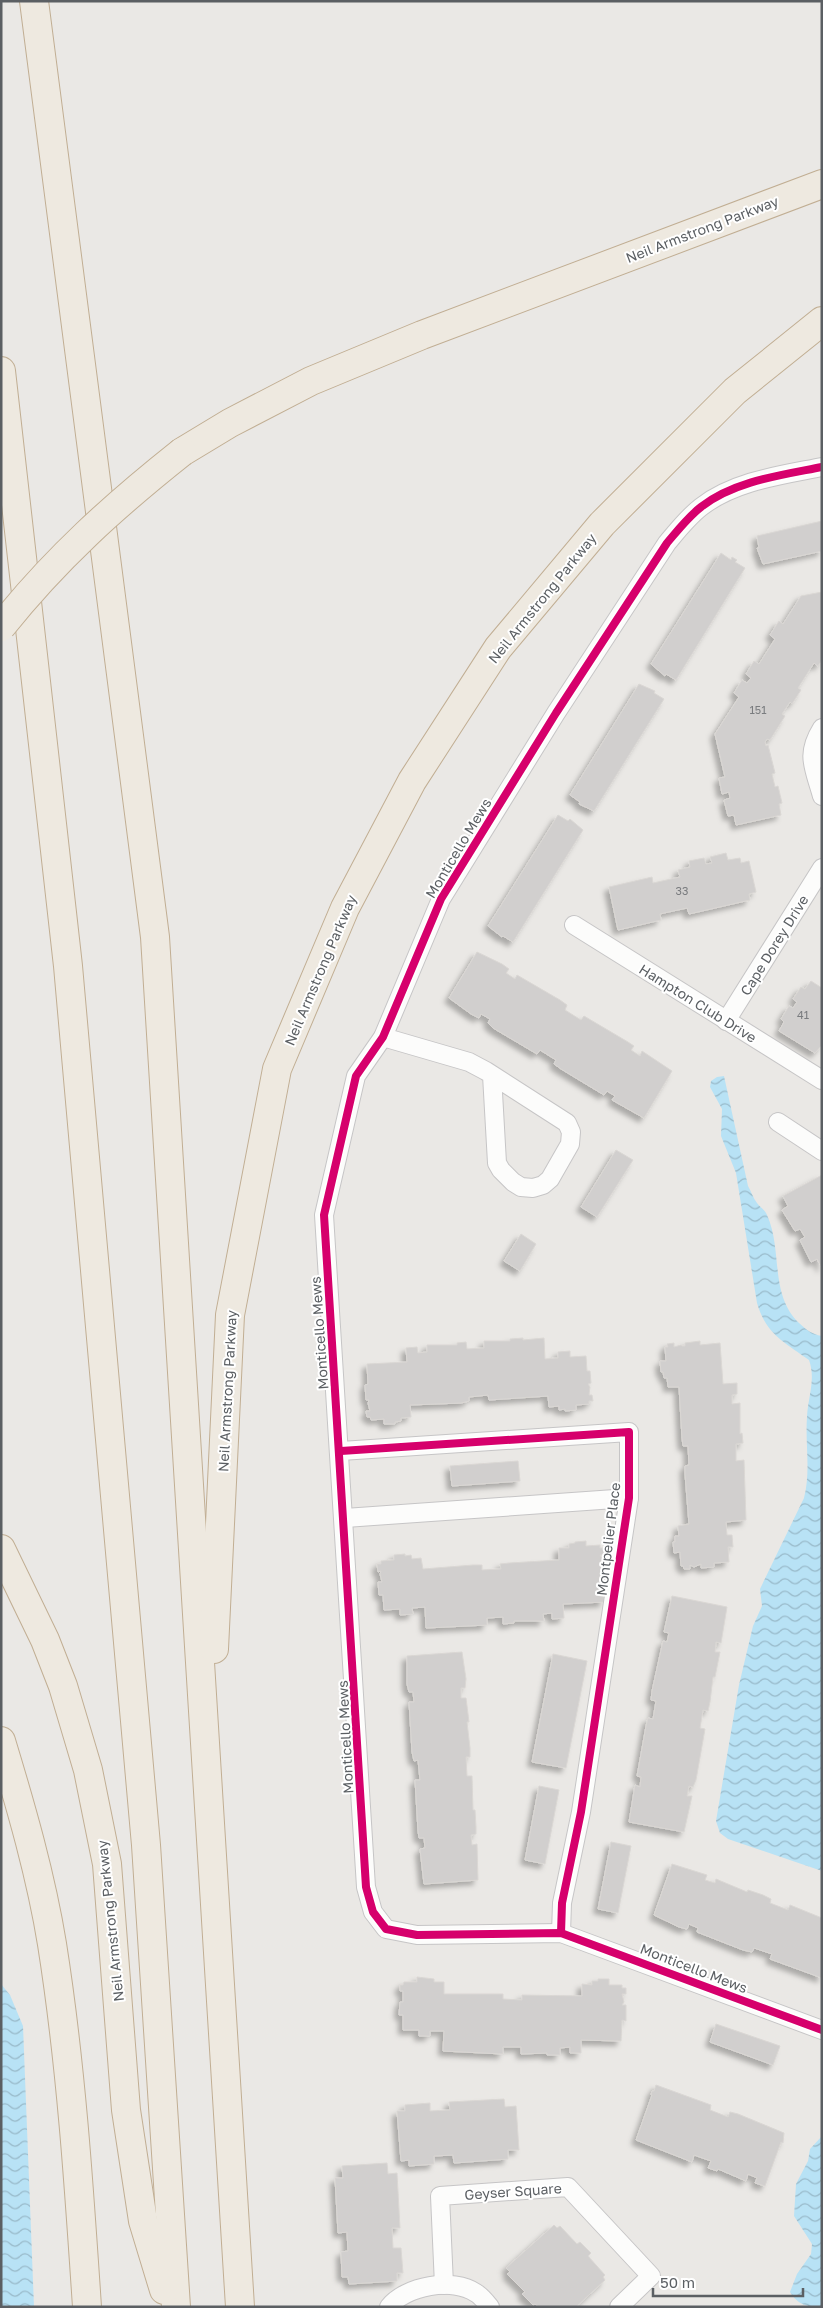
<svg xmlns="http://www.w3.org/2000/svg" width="823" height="2308" font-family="'Golos Text',sans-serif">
<defs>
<pattern id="water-waves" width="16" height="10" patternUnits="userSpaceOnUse" patternTransform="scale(1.25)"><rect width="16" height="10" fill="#b8e2f5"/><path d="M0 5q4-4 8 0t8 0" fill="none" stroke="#99baca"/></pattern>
<filter id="shadow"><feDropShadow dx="-4.5" dy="4.5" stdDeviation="2.5" flood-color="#0004"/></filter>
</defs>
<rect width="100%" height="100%" fill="#eae8e5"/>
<g fill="url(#water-waves)">
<path d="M724,1076L748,1186C751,1191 753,1198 757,1203C760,1207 765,1210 767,1215C783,1250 769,1294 799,1323C807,1330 811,1334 822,1336V1871L728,1839L720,1833L716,1821L739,1685L753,1626L762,1606L760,1589L804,1498C811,1471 805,1444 807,1417C808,1397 816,1379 809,1360C784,1342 766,1334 757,1303L736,1173L721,1136L722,1109L710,1087L711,1081L717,1077Z"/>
<polygon points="1,1984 10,1995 23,2026 34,2307 1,2307"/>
<path d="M822,2136V2307C807,2307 798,2305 790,2292L797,2274L811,2254L812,2244L794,2216L796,2184L808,2161L810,2149Z"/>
</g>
<g fill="#d1cfce" stroke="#dad7d4" filter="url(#shadow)">
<polygon points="822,521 822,551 763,564 757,548 759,548 757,536"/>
<polygon points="721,553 731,560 732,557 737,560 735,562 745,568 676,680 666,674 665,676 651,664"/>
<polygon points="822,592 822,660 818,666 814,663 798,688 801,690 792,704 790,702 782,714 785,716 770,740 767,739 765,742 766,746 768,745 775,773 772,774 775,787 778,786 782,803 779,804 781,815 736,825 734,815 728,816 724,800 730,798 729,792 722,794 719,778 725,777 715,734 739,697 734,693 742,680 747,683 751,678 746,674 754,661 759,664 775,639 770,635 779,621 783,624 801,596"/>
<polygon points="639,684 655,691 654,693 664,699 594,811 579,804 580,802 570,795"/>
<polygon points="558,815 568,821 570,819 583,830 513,942 503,936 502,937 488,926"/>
<polygon points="726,853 728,860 740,858 741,863 749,861 756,892 749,894 750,900 689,914 687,908 664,913 660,914 661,920 618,930 609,887 652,877 653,883 680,877 678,870 690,867 689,861 704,858 706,864 712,863 710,857"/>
<polygon points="477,952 502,964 509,969 506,973 515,979 517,975 560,1000 567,1005 565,1010 581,1020 584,1016 628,1042 634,1046 631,1050 640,1056 642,1051 672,1071 644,1118 612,1100 615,1096 607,1091 604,1095 561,1069 554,1064 556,1060 540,1050 537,1054 493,1028 488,1023 490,1019 481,1014 479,1018 471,1014 449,998"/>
<polygon points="811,981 822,988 822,1045 815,1053 779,1031 784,1022 781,1019 789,1006 793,1008 797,1002 793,999 801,987 805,989"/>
<polygon points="616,1150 633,1160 597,1217 581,1207"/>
<polygon points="822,1175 822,1268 817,1259 811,1262 800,1240 805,1237 800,1229 795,1231 782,1210 788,1206 783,1196"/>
<polygon points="521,1234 536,1244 520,1271 504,1261"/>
<polygon points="523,1338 523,1340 544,1338 545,1359 558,1358 558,1352 570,1351 570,1357 586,1356 587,1371 590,1371 591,1383 588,1384 590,1387 589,1395 592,1395 593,1401 589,1401 589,1404 576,1405 576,1410 565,1411 565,1409 559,1410 559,1406 549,1407 548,1396 489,1400 488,1395 469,1397 469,1401 461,1403 410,1405 411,1417 401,1418 401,1421 395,1422 395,1424 384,1424 384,1419 371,1420 370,1417 367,1417 366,1411 370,1411 368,1403 369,1400 366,1400 365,1385 368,1384 367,1364 407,1362 406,1348 417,1347 418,1353 427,1352 427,1345 457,1345 457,1343 466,1342 467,1349 484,1348 484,1341 510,1341 510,1339"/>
<polygon points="700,1341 700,1345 720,1343 723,1384 737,1383 737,1394 732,1395 732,1404 740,1403 740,1434 742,1433 743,1443 736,1444 736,1461 744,1460 746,1520 726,1522 727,1535 732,1535 733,1547 728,1547 729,1562 714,1563 714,1567 701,1568 701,1564 694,1567 690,1565 690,1569 684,1569 683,1566 681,1566 680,1552 674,1553 673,1542 675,1542 675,1536 679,1536 678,1526 689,1524 685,1474 685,1466 689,1465 688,1446 683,1446 682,1438 679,1387 668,1387 667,1378 664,1378 663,1372 661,1372 660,1361 666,1361 665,1347 668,1347 667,1344 674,1343 674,1347 681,1345 682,1346 685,1346 685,1343"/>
<polygon points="518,1461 520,1481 452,1486 450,1466"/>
<polygon points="586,1541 586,1546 600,1545 600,1548 604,1548 604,1555 600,1555 602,1558 601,1566 605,1565 606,1581 603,1582 604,1602 563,1604 564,1618 552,1619 552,1613 543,1614 544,1621 514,1621 514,1623 503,1624 503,1617 487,1618 487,1625 426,1628 425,1607 412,1608 413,1614 400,1615 400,1609 384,1610 383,1595 379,1595 378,1582 382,1582 380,1574 381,1571 378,1572 377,1564 381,1564 381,1561 394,1560 394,1555 405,1554 405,1556 411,1555 412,1559 421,1558 423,1569 473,1565 482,1565 482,1570 501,1569 500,1564 509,1563 559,1560 559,1548 569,1548 569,1544 575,1543 575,1542"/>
<polygon points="672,1596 727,1607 721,1643 716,1642 715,1652 720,1652 715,1677 713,1677 710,1702 708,1711 703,1710 700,1728 705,1729 696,1780 693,1787 689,1786 687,1796 692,1796 684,1832 629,1822 635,1785 640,1787 641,1777 637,1776 646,1726 648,1718 653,1719 656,1701 651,1700 652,1691 663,1641 667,1642 669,1633 664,1632"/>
<polygon points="462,1652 466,1679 465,1688 461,1688 461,1698 466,1698 469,1722 467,1722 470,1748 470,1757 466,1757 467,1776 472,1776 473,1810 475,1810 476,1827 476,1834 471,1835 472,1845 477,1844 478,1880 424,1884 420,1849 425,1848 424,1838 419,1838 418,1831 415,1780 420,1780 418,1760 414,1761 412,1752 409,1702 414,1702 413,1692 409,1692 407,1684 407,1656"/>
<polygon points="553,1654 587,1661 566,1768 532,1762"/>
<polygon points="539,1786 559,1790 545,1864 525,1860"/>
<polygon points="611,1842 631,1846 618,1913 598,1909"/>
<polygon points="672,1864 707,1875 705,1880 715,1883 716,1879 747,1892 748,1890 763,1895 771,1899 770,1903 788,1910 790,1905 822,1918 822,1978 770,1959 772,1954 754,1948 752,1952 743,1950 697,1932 698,1928 689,1924 687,1929 679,1927 654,1915"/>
<polygon points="417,1977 434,1979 434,1982 444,1982 444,1994 503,1994 503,1999 522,2000 522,1995 582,1996 582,1984 592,1985 592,1981 598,1981 598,1979 609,1979 609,1985 622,1985 622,1988 626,1988 626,1994 622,1994 624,2002 622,2005 626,2005 626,2021 622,2020 621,2041 581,2040 581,2053 570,2053 570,2047 560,2048 560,2055 547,2055 547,2053 521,2054 521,2047 503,2047 503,2054 443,2051 444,2031 430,2031 430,2036 419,2036 419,2030 403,2030 403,2015 399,2015 400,2002 403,2002 403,1991 400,1991 400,1985 403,1985 404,1982 417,1982"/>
<polygon points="716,2024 780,2046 773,2065 710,2042"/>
<polygon points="656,2085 711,2105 710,2110 728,2117 730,2112 738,2114 784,2133 783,2143 781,2142 765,2186 755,2183 757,2178 748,2174 746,2181 718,2169 717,2171 708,2168 711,2161 694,2155 692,2162 636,2140 652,2095 651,2095 652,2091 654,2091"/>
<polygon points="504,2099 505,2107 516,2106 519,2150 508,2150 508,2159 454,2163 453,2155 434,2156 434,2164 409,2166 409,2160 401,2161 397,2111 405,2111 405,2105 430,2103 430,2111 450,2110 449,2102"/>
<polygon points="387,2163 388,2174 397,2173 400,2228 392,2228 393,2248 401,2248 403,2273 397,2273 397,2281 349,2284 348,2277 342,2277 341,2252 348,2251 347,2232 338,2233 335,2178 343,2178 342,2166"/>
<polygon points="554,2225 557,2228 560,2226 577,2244 580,2242 591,2253 588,2256 605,2275 603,2277 605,2280 576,2307 539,2307 535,2304 533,2305 522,2294 525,2292 507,2274 510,2272 506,2268"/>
</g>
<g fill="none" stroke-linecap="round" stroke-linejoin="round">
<defs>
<g id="street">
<path d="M822,467C782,475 734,481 701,507C688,517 678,530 667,543L556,713L441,899L383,1037L356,1076L324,1215L366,1887L373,1912L386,1929L417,1935L561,1933L822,2030"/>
<path d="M822,728C805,755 814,767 822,796"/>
<polyline points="574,925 822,1080"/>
<polyline points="726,1021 822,868"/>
<polyline points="383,1037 469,1062 486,1071 567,1123 571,1132 570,1144 550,1179 543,1185 533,1188 521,1187 513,1182 501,1170 497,1163 492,1075"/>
<polyline points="778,1122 822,1151"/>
<polyline points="341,1451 629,1432 629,1498 581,1812 562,1903 561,1933"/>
<polyline points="345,1518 629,1498"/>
<polyline points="444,2285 440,2196 568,2187 651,2276 619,2307"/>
<path d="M389,2307C405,2286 453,2277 476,2293C481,2296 486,2302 490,2307"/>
</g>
<g id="highway">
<polyline points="34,1 155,937 240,2307"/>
<polyline points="1,371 68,966 146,1845 176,2307"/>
<polyline points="182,452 230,423 311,381 422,335 822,184"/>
<polyline points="1,1549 45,1640 63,1686 88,1770 107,1864 126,2110 143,2221 164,2290"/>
<polyline points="214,1649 230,1315 277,1069 345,908 412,781 498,648 602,524 735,391 822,321"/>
<path d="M1,1741C21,1807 41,1876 52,1944C71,2064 79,2186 87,2307"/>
</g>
</defs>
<use href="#street" stroke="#c6c5c6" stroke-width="20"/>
<use href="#highway" stroke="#c1ae93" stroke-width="30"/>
<use href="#street" stroke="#fcfcfb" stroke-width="18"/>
<use href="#highway" stroke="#eee9e0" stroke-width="28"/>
<defs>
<path id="highway-bridge" d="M1,627C55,559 114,506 182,452"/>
</defs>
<use href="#highway-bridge" stroke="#c1ae93" stroke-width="30" stroke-linecap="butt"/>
<use href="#highway-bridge" stroke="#eee9e0" stroke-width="28"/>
<defs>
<g id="cycleway">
<path d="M822,467C782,475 734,481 701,507C688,517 678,530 667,543L556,713L441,899L383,1037L356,1076L324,1215L366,1887L373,1912L386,1929L417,1935L561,1933L822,2030"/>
<polyline points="341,1451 629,1432 629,1498 581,1812 562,1903 561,1933"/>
</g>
</defs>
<use href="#cycleway" stroke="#fff" stroke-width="11"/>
<use href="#cycleway" stroke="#d6006c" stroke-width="8"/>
</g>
<g text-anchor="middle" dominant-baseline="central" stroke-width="4" stroke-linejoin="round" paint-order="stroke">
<g font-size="11" fill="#7a7c7f">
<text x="758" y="709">151</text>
<text x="682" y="890">33</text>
<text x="803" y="1014">41</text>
</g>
<g font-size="14" fill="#5b5f63" stroke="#fff">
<text transform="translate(702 229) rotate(-21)">Neil Armstrong Parkway</text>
<text transform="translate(542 598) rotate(-51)">Neil Armstrong Parkway</text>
<text transform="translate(458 848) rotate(-59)">Monticello Mews</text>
<text transform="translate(774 945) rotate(-58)">Cape Dorey Drive</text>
<text transform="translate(320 970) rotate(-67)">Neil Armstrong Parkway</text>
<text transform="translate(698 1003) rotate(32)">Hampton Club Drive</text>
<text transform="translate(319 1333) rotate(-94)">Monticello Mews</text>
<text transform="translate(227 1391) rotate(-87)">Neil Armstrong Parkway</text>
<text transform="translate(608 1539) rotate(-83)">Montpelier Place</text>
<text transform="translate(345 1737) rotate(-93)">Monticello Mews</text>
<text transform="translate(110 1921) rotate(-96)">Neil Armstrong Parkway</text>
<text transform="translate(694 1968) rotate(21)">Monticello Mews</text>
<text transform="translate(513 2191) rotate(-4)">Geyser Square</text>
</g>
</g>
<rect width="823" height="2308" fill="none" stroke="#5b5f63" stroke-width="5"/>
<path d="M653 2288v8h150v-8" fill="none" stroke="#5b5f63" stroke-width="2.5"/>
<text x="660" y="2288" font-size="15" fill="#5b5f63" stroke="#ffffff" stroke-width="4" paint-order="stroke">50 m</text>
</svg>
